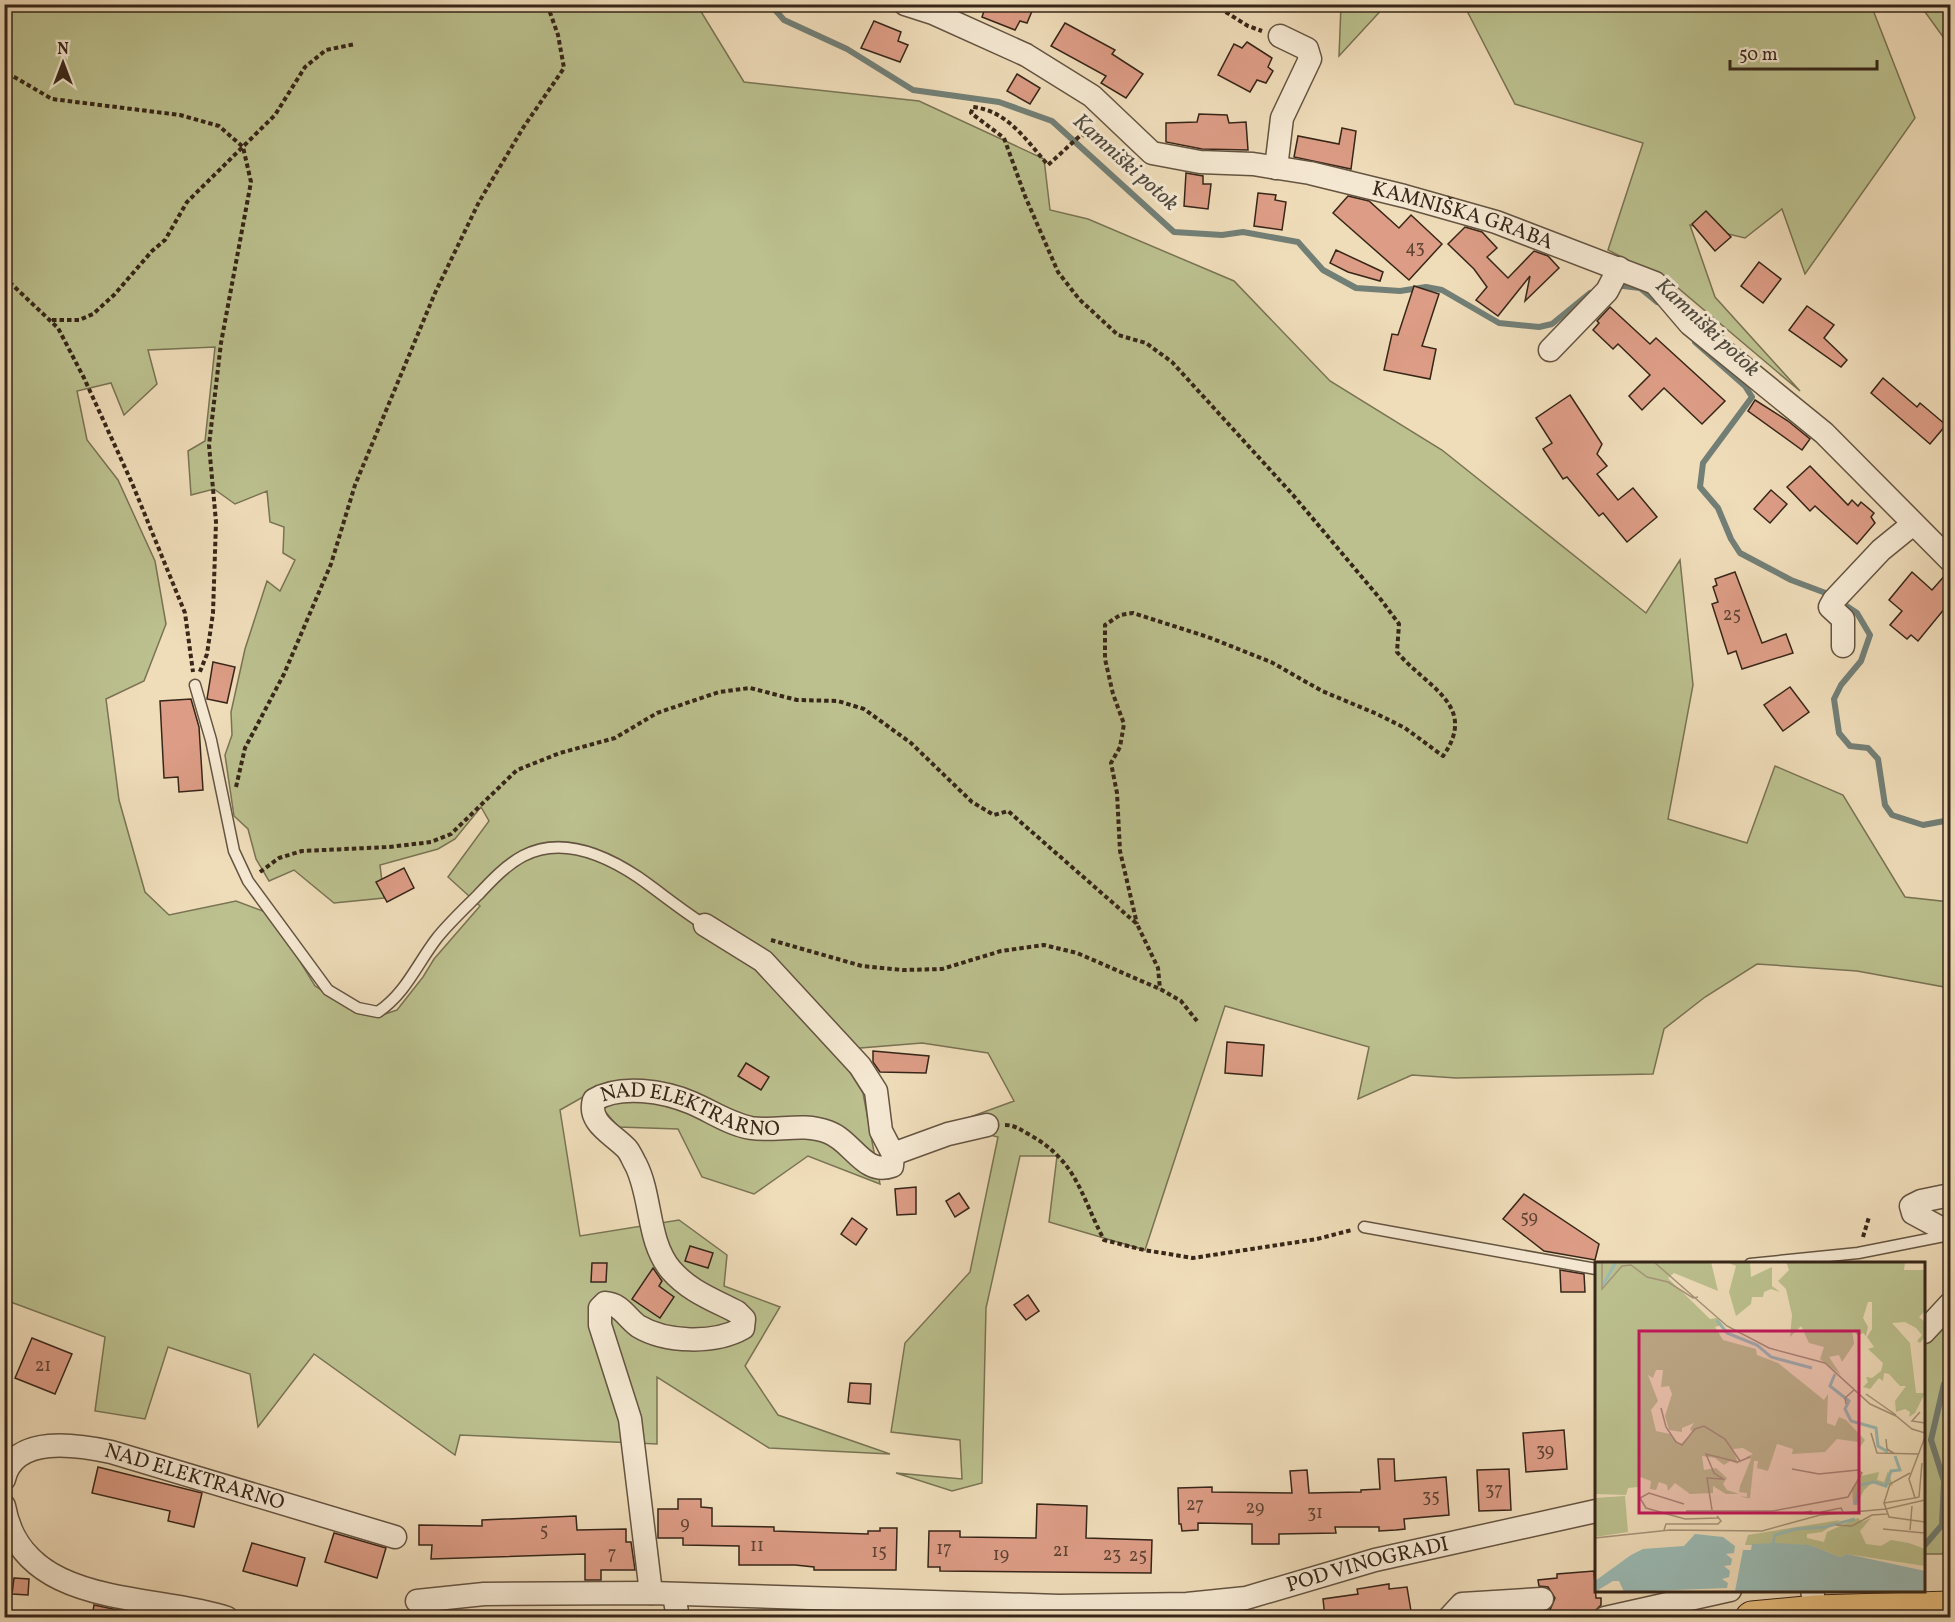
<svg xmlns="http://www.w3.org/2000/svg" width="1955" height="1622" font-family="Vollkorn,serif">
<rect width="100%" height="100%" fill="#efdcb9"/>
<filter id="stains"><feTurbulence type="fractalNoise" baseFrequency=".00333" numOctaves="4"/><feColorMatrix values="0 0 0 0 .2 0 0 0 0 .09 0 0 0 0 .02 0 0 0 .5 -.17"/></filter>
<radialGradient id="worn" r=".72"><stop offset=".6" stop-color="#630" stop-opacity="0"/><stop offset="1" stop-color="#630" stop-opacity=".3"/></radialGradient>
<g fill="#bbc08e" stroke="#797354" stroke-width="1.5" fill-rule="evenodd">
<path d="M5,5H697L744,82L919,101L1044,159L1050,210L1088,219L1234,281L1330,381L1442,450L1646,613L1680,560L1693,685L1668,819L1747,843L1775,766L1843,795L1905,897L1950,902V988L1857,971L1757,964L1705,997L1664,1029L1653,1074L1456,1078L1412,1075L1358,1099L1369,1047L1225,1006L1145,1250L1049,1222L1057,1156H1020L986,1308L982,1483L952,1491L896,1473L962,1479L960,1440L891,1432L905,1343L970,1272L998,1137L948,1125L1014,1101L988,1053L922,1043L836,1050L863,1093L880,1184L808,1156L754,1194L702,1177L678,1129L618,1127L590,1093L560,1110L580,1236L679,1220L727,1255L724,1286L780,1307L745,1366L778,1415L890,1454L769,1448L657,1377V1444L460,1435L455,1455L314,1354L258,1427L250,1374L168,1347L145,1419L95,1411L105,1337L8,1301L5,1314ZM215,347L205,441L188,451L191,495L214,489L235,504L267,491L270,522L284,527L283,553L295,560L280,591L267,581L245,649L231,712L232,735L225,755L234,816L248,829L256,859L269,881L294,870L334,903L384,898L380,865L438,849L455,839L481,807L489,821L448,877L480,906L434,959L423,977L397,1010L379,1016L359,1014L315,986L271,914L236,901L169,915L145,892L119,800L106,699L144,681L166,624L155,561L118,480L87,440L77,391L111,383L124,415L157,384L148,350Z"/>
<polygon points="1341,5 1386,5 1339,56"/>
<polygon points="1464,5 1877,5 1873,10 1915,118 1805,274 1782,209 1745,238 1690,225 1715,297 1800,391 1672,283 1608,250 1643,143 1515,104"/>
<polygon points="1920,5 1950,5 1950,38 1946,41"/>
<polygon points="1950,1316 1950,1542 1942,1554 1924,1554 1924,1344"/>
</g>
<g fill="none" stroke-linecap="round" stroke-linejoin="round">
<g stroke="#727f76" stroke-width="6">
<polyline points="770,4 784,20 847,49 913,90 999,102 1052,121 1174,232 1222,235 1243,232 1298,242 1323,270 1356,288 1400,291 1426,287 1442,290 1499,323 1539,327 1552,324 1590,293"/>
<polyline points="1615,285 1640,288 1657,302"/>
<polyline points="1695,342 1745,386 1752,397 1703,463 1700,487 1718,508 1731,539 1740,553 1791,580 1831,595"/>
<polyline points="1839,601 1857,613 1870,635 1861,661 1841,685 1834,699 1839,733 1850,746 1868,748 1878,759 1885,805 1892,815 1923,825 1950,820"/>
<polyline points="1924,1546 1942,1525 1944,1481 1931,1440 1944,1384 1950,1380"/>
</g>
</g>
<g fill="#dc9c85" stroke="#372619" stroke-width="1.5">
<polygon points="981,4 1035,4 1027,23 1020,21 1015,30 982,17 985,8"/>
<polygon points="874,21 901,32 898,41 908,45 900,62 861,48"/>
<polygon points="1065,23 1115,50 1112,54 1143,74 1126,98 1101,83 1106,76 1051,46"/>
<polygon points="1247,42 1272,58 1268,67 1273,71 1266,83 1257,80 1250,92 1218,75 1234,44 1242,48"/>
<polygon points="1017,74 1040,88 1030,104 1007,91"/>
<polygon points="1199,114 1227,115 1229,123 1246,122 1248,150 1202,149 1166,142 1166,123 1197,122"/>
<polygon points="1342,128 1356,131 1351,169 1294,157 1298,136 1339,144"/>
<polygon points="1186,173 1203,176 1203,184 1211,184 1208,209 1184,206"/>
<polygon points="1258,193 1276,195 1275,200 1286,202 1282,230 1254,226"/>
<polygon points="1348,196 1369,201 1399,228 1411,215 1442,244 1409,280 1333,213"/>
<polygon points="1706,211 1731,237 1715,251 1692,224"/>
<polygon points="1465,227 1482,232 1497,248 1487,257 1508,278 1534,251 1548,256 1559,268 1525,301 1530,276 1498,316 1476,300 1487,287 1474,269 1448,244"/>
<polygon points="1336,250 1383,272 1380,281 1348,272 1330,263"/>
<polygon points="1759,262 1781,279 1763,303 1741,286"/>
<polygon points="1414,286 1439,294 1422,346 1436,349 1430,379 1384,370 1392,334 1398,335"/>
<polygon points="1807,306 1834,325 1824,338 1847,360 1841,367 1789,330"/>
<polygon points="1610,307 1650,344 1656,338 1725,401 1702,424 1664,388 1642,410 1629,396 1650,375 1618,344 1613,349 1593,330 1599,323 1597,321"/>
<polygon points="1883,378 1917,407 1920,403 1946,425 1930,444 1871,393"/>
<polygon points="1570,395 1602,444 1597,454 1607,466 1597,474 1618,500 1633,488 1657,517 1627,542 1603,513 1599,516 1567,477 1563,479 1543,449 1552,443 1536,418"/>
<polygon points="1755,400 1788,421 1810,439 1802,450 1748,411"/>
<polygon points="1810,466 1848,505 1852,500 1858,506 1861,502 1874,513 1871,517 1875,523 1857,544 1815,506 1810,511 1787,487"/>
<polygon points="1771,490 1787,504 1770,523 1754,509"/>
<polygon points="1735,572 1762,643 1786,634 1793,653 1742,669 1736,651 1728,654 1712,604 1718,602 1713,587 1717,585 1715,579"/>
<polygon points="1912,572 1932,590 1947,573 1950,573 1950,602 1918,641 1911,635 1907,639 1890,625 1902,611 1889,600"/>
<polygon points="213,662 235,667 227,703 207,699"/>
<polygon points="1790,687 1809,712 1783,731 1764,705"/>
<polygon points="191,699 199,727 203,790 179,792 178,777 164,778 160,701"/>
<polygon points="404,868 414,888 387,902 376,882"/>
<polygon points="1227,1042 1264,1045 1262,1076 1225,1073"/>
<polygon points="873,1051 929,1056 926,1073 880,1072 873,1062"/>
<polygon points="746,1063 769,1077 761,1090 738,1076"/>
<polygon points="916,1187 916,1214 897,1215 895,1189"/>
<polygon points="959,1193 969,1208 955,1217 946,1201"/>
<polygon points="1524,1194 1599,1244 1595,1260 1544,1251 1503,1219"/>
<polygon points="852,1218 867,1229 856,1245 841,1234"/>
<polygon points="690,1246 713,1253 708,1268 685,1261"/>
<polygon points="592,1263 607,1263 606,1282 591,1282"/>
<polygon points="653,1268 662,1281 659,1286 674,1297 660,1318 632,1299"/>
<polygon points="1560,1270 1584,1274 1585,1292 1561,1292"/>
<polygon points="1028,1295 1039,1311 1026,1320 1014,1305"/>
<polygon points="32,1338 72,1354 55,1394 15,1378"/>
<polygon points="850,1383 871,1384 870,1404 848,1402"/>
<polygon points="1564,1430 1567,1469 1526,1472 1523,1433"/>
<polygon points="1378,1459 1394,1459 1395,1481 1446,1477 1449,1515 1404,1519 1405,1529 1396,1530 1379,1531 1379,1527 1335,1527 1336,1533 1279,1534 1279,1544 1252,1544 1252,1524 1198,1523 1198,1530 1182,1531 1181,1524 1179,1524 1178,1488 1212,1487 1212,1492 1292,1493 1290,1471 1307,1470 1309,1493 1361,1492 1361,1490 1380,1489"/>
<polygon points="98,1467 202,1493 194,1527 168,1521 170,1511 92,1493"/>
<polygon points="1509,1469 1511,1510 1479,1511 1477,1470"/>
<polygon points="678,1499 701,1499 701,1507 712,1508 712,1526 774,1527 774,1531 868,1534 868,1531 880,1531 880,1528 897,1528 896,1570 814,1570 814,1567 795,1565 739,1565 739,1546 683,1545 683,1538 658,1538 658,1509 678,1509"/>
<polygon points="1037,1504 1087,1506 1086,1538 1152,1540 1151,1573 940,1571 940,1567 928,1567 929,1531 960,1531 960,1537 1036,1538"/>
<polygon points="576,1516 577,1530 626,1529 626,1542 631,1542 635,1570 601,1570 601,1580 585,1580 585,1554 431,1559 432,1545 419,1545 419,1525 482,1526 482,1520"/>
<polygon points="334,1533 386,1548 377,1578 325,1562"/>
<polygon points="252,1543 305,1558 297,1586 243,1571"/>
<polygon points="1594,1571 1596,1598 1601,1598 1601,1605 1592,1614 1542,1617 1541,1613 1550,1610 1555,1598 1548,1587 1539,1586 1538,1580 1557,1578 1557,1574"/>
<polygon points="14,1578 29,1579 28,1595 12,1594"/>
<polygon points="1389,1584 1389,1589 1407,1587 1412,1617 1325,1617 1323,1599 1358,1594 1357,1589"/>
<polygon points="94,1605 137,1614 137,1617 92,1617"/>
</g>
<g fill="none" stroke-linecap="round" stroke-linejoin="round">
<defs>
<g id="service">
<path d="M195,685L211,740L234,851L248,881L328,990L358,1008L378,1012C406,993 417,964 437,938C449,923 464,909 478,895C491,881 506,865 523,856C561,836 605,855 638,877C661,893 681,910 705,925"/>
<polyline points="1364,1227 1596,1269"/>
<polyline points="1750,1264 1858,1253 1949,1235"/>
</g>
<g id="minor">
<path id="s1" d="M905,4L933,13L1026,55L1092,96L1152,153L1200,162L1253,164L1310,173L1404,196L1496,222L1655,283L1690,324L1824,433L1950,560"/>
<polyline points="1276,168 1282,118 1310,59 1307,49 1280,36"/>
<polyline points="1550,350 1607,291 1619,268"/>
<polyline points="1843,646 1843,619 1830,607 1834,600 1881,550 1913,524"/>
<polyline points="893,1154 948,1134 987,1125"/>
<polyline points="1950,1195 1921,1201 1911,1206 1913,1213 1950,1233"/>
<polyline points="1924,1332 1950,1304"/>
<path id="s2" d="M4,1479C14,1434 78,1445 111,1452L395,1537"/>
<path d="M4,1506C22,1609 153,1593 227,1618"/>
<polyline points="1812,1590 1816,1612"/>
<path id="s3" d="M651,1593L630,1419L600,1325V1308L605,1303C621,1304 626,1317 638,1326C666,1343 715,1344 743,1328L744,1319L737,1312C714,1300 689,1291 671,1270C647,1242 652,1197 636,1165C633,1160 631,1154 627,1149C613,1134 587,1123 594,1100C620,1084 664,1091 692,1103C711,1111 729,1124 751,1128C777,1132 802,1122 828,1132C853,1141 864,1176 892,1166L893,1154L881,1131L876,1091L860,1066L763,961L705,925"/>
<polyline points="674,1595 678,1618"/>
<path id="s4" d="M417,1601L484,1594L651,1593L1059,1606L1187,1604L1246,1598L1375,1560L1596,1511"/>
<polyline points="1449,1618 1462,1604 1542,1599"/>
<polyline points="1605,1618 1730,1590"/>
</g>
<polyline id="primary" points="1752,1618 1816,1612 1950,1608"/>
</defs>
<use href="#service" stroke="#655441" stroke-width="13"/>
<use href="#minor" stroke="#655441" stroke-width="25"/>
<use href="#primary" stroke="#372619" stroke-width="35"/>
<g stroke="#372619" stroke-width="4" stroke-dasharray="4.5 3" stroke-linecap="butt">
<polyline points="1213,4 1248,26 1262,31"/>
<polyline points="4,66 9,74 52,99 180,115 219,126 243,147 251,182 221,343 209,445 216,522 213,613 207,654 199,674"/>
<path d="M1136,168L1082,134L1048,165C1026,140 1008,111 973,107L971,113L1004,138L1025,196L1058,272L1079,299L1118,335L1146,343L1172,362L1293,495L1382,601L1399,624L1397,652C1426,687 1479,705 1443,756L1405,728L1377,714L1322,691L1271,662L1208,637L1133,613L1120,615L1105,625V659L1113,694L1124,724L1120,747L1111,763L1117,793L1120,851L1137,924"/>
<polyline points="4,277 58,328 84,378 132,483 185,613 193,672"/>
<polyline points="52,320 79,320 93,314 114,295 152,251 165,240 187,202 275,115 305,67 326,50 355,44"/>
<polyline points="236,787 245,748 284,674 331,564 355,485 435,293 479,202 523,128 564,68 558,35 547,4"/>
<polyline points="260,872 279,858 302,851 389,847 431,842 451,834 517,770 560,753 615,738 657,713 719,692 750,688 797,700 838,701 864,709 911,743 972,802 994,815 1008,811 1137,924 1158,968 1160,989"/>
<polyline points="771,940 862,966 903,970 942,969 1001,951 1044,945 1077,953 1160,989 1181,1001 1197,1021"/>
<path d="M1005,1125C1015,1125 1021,1130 1030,1135C1077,1161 1081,1196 1104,1240L1144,1250L1193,1258L1317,1239L1352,1230"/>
<polyline points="1863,1237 1869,1217"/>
</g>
<use href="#service" stroke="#f5e8d2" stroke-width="10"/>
<use href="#minor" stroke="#f5e8d2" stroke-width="22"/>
<use href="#primary" stroke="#e8be7c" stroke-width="33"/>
</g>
<g text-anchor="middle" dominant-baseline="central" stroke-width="6" stroke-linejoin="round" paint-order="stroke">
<g font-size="18" fill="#604434">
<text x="1415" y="248">43</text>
<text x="1732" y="615">25</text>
<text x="1529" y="1218">59</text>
<text x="43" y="1366">21</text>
<text x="1545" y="1451">39</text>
<text x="1494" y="1490">37</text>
<text x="1431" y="1497">35</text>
<text x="1195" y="1505">27</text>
<text x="1255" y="1508">29</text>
<text x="1315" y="1513">31</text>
<text x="685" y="1524">9</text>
<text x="544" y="1531">5</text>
<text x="757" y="1546">11</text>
<text x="944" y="1549">17</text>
<text x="1061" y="1551">21</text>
<text x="879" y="1552">15</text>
<text x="612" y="1554">7</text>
<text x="1001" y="1555">19</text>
<text x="1112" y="1555">23</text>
<text x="1138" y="1556">25</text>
</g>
<g font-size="21" fill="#372619" stroke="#f5e8d2">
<text stroke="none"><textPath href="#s1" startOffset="610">KAMNIŠKA GRABA</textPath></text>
<text stroke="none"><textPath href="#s3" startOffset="840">NAD ELEKTRARNO</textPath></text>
<text stroke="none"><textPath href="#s2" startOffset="210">NAD ELEKTRARNO</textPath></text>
<text stroke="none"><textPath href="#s4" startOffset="956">POD VINOGRADI</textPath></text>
</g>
<g font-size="22" font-style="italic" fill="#504b40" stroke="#f5e8d2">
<text transform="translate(1125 163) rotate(42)">Kamniški potok</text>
<text transform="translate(1707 328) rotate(43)">Kamniški potok</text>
</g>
</g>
<g transform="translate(1595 1262)">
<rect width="330" height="330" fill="#efdcb9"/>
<path d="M0,0H116L123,29L79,11L73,16L115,57L122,56L127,63L120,65L128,78L161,87L162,93L183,101L229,138L233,132L232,161L240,164L244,155L251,158L270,178L265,185L263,180L242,177L230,190L197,192L198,187L182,182L173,209L162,206L163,199H159L155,236H151L145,234L152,235V231L144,230L145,224L156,197L151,195L158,192L148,186L138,187L143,202L135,199L129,203L120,196L107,194L109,208L121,206L132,216L128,222L132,228L144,232H131L118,224V231L95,232L80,221L73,229L72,223L64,220L61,228L55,227L56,219L45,215L43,225L33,226L31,233L0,232ZM61,108H68L66,125L74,124L77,132L70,154L74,168L87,170V166L99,161L95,167L98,171L85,183L75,172L61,169L56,148L63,139L53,113L58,116ZM155,0L156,15L177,5V24L185,30L176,27L169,30L168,35H157L156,42L141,54L134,30L141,4L132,0ZM191,0L310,1L309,8H330V49L324,55L330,60V75L325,81L322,79L327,73L321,66L310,60L297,61L315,81L321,131H330L320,151L314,155L315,150L310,147L301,150L300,139L311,124H305L294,112L289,111L288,119L284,116L275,127L268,125L273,120L271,115L277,116L286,109L288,101L273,87L279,85L272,75L277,67V40H273L268,56L273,65L271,74L268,71L263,74L257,67L259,82L247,100L244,93L234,95L246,113L225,97L229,85L214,81L206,64L195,75L197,53L191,27L183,19L194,8ZM293,209L298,224L279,219L269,228L262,243L258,242L257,226L266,214L284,210L282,218L289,220ZM30,234L33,270L0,275V236ZM263,256L267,260L276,256L265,269L271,282L286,284L296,278L314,281L330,287V304L252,292L245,295L215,283H150L153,273L245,258L227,270L212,272V276L229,280L232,270Z" fill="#bbc08e" fill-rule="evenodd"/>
<path d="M100,272L128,275L140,284L139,291L131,292L137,297L136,303L129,304L135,309L134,315L127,317L133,321L132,326L29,330L24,319H18L0,330V319L36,293L48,287L89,284ZM179,281L215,283L245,295L252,292L330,309V330L140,329L148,288H156L157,282Z" fill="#9abab4"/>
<path fill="none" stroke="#9abab4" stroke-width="3" d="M8,23L21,0M122,58L132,71L162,83L176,95L217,106M240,112L235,124L254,139L250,147L256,159L281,166L283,184L293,190M260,243L265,223L279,220L291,224L296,209L305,208L300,194M178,282L180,273L201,267L230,265L260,257"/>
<path fill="none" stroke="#a59379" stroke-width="1.5" d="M7,0V27L27,4L36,3L52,15L73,20L98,36L103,35M59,0L132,64L174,86L230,101L275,142L301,154L317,167L330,171M271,132L301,153M251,142L250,136L259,128M66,146L71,165L81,180L87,183L100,167L109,164L130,177L145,199M325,150L317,159L330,161M276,171L282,191L323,192M330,175L314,217L320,236L289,241L294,255L330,260M291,177L292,187L300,192M197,207L224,212L263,208M320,236L324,235L327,201M289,241L295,222L315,211M89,242L54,231L45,236L51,246L90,257L123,256M117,248L112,216L128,217L119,211L111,192L143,200L155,195M91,249H178L253,235L267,211L263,208M217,249L207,251L218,252M226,250L246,246L248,250M241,263L257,264L277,253L292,252M288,267L329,271M69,268L71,262H123L126,259L122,254M315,268L317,244M0,276L75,268L167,269L225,253L291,247L330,238"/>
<path fill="#c2185b" fill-opacity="0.15" stroke="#c2185b" stroke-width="3" d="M44,69H264V251H44Z"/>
<rect width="330" height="330" fill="none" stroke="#372619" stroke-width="3"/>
</g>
<rect width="1955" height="1622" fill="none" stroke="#efdcb9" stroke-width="24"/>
<rect x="6" y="6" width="1943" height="1610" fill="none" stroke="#372619" stroke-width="3"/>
<rect x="12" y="12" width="1931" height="1598" fill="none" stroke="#372619" stroke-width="1.5"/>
<g transform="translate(63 63)" stroke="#f5e8d2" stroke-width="4.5" paint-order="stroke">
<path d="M0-4.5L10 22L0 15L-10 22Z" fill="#372619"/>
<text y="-9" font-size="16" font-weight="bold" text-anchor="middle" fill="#372619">N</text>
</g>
<path d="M1730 60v9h147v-9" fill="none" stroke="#372619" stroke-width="3"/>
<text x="1739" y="60" font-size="18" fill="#372619" stroke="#f5e8d2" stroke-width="4.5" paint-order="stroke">50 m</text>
<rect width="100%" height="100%" filter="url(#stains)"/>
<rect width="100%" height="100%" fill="url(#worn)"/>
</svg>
